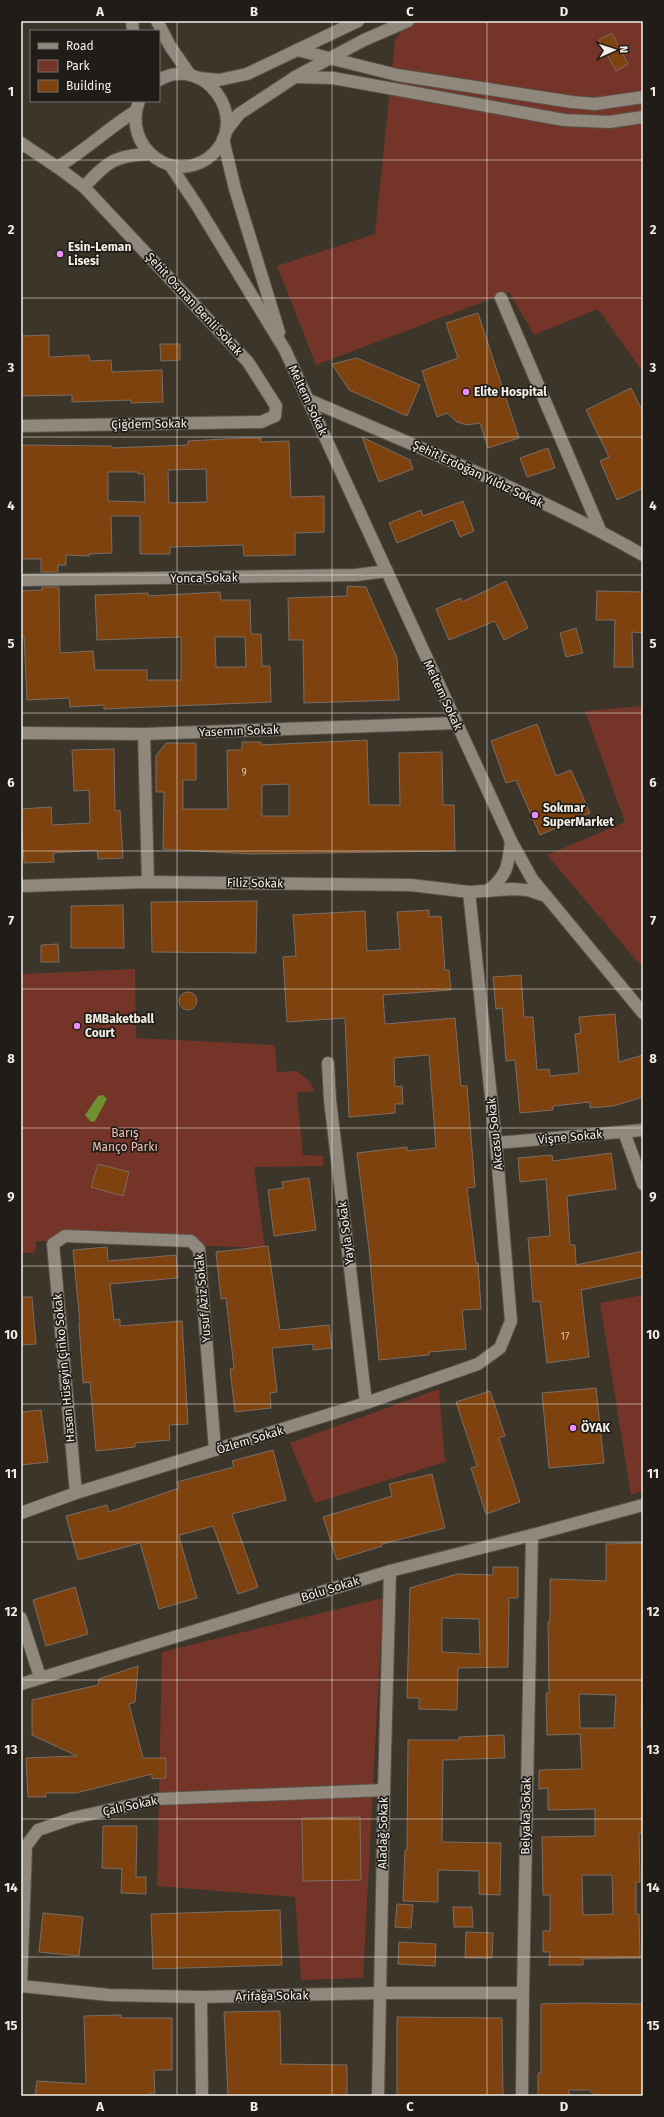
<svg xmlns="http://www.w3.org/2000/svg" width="664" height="2117" font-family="'Fira Sans',sans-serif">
<rect width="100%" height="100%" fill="#3c352a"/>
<g fill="#753428">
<polygon points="410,21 643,21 643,372 598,309 534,335 509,292 316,365 277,266 375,234 395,40"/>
<polygon points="643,706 643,968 547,855 625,822 585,711"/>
<polygon points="135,969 136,1038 275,1045 277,1072 297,1071 309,1081 315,1091 297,1093 303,1155 323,1156 323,1166 254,1167 265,1248 116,1242 36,1241 35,1253 21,1253 21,974"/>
<polygon points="643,1295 643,1490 631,1495 600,1303"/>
<polygon points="439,1389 445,1462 315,1503 290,1443"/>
<polygon points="383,1598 363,1978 301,1980 295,1897 157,1886 162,1652"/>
</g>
<polygon fill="#6f9031" points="103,1095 107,1099 95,1121 91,1122 85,1115 98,1096"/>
<g fill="#7e420e" stroke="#7a6d65" fill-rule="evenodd">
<polygon points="612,33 628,64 616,71 599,40"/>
<polygon points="478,313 519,438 488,448 480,423 467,425 457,422 447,413 437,417 422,371 458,358 446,323"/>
<polygon points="49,335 49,357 89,355 90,361 111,360 112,372 162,370 163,402 131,403 131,400 72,402 72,395 21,396 21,336"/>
<polygon points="160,344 180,344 180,360 161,361"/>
<polygon points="357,358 420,385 407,416 349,390 332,364"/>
<polygon points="631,388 643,412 643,488 617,500 600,461 609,457 586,410"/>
<polygon points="362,437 410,460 413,469 379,482"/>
<path d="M243,438H261V442L289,441L291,497L324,496V532L295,533V555L244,556L243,545L170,547V554H140V516H111L112,553L89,554V556L66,555V565H58V572H41V559H21V445L112,446V448L188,445V441ZM206,469L207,502L169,503L168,470ZM108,472H138V474H144L145,502L108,501Z"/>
<polygon points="548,448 555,468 527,477 520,458"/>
<polygon points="463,501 474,531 460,537 453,520 397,543 389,523 421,510 423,516"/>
<polygon points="506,581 528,628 504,640 495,621 449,640 436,609 461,598 462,602"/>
<polygon points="347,586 366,587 397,658 399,700 304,703 303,640 289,640 288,598 347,596"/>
<path d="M42,587H59L60,653L93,651L95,670H147V680H181V637L97,640L95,595L148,593V596L220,592L221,600H250L251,634H261L262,666H270L271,702L104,709V705L70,707L69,698L27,700L24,636H21V591L42,590ZM215,637H245L246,667H216Z"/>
<polygon points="597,591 643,592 643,633 632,632 633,667 614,667 615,620 596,620"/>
<polygon points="576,628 583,653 566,657 560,633"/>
<polygon points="537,724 556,776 571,770 590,813 540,835 516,780 506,783 491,741"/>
<path d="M367,740L369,805H400L399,753L442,752L443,805H454L455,851L251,854L163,849L164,792H156V756L166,743H196V780H183V809H228L227,750H242V742H261V745ZM289,784V816H262V785Z"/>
<polygon points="114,749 115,811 120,810 123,858 98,859 97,850 53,853 54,862 24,863 21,809 51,807 52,825 90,823 89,790 74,791 72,750"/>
<polygon points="257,901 256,953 152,952 151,902"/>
<polygon points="123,905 124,948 71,948 71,906"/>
<polygon points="429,910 429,917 441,916 445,970 449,970 451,990 383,995 385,1024 455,1018 461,1086 467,1086 475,1187 467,1188 476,1263 478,1263 481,1309 462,1310 466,1349 429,1352 429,1355 379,1360 369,1249 357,1153 407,1147 407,1151 436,1148 429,1055 394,1058 395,1087 402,1086 403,1104 395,1104 395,1113 349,1117 345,1018 287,1022 283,957 296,956 293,915 365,911 367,951 400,949 397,912"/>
<polygon points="58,944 59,962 41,962 41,945"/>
<polygon points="521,975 524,1017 533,1017 537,1070 549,1069 550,1076 579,1073 575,1034 581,1033 579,1017 615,1014 619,1062 643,1055 643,1097 613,1106 590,1108 590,1102 553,1106 553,1110 520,1113 515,1060 506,1061 502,1008 496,1009 493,977"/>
<circle cx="188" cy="1001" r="9"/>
<polygon points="611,1153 616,1189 567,1196 570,1245 575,1245 576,1265 643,1251 643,1277 581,1290 589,1357 547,1363 540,1301 533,1302 528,1238 550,1236 546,1179 520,1182 518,1158 552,1155 553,1161"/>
<polygon points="98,1164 129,1172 123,1196 91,1187"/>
<polygon points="309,1178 316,1230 274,1236 268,1190 283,1188 282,1182"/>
<polygon points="268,1246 280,1330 329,1325 332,1348 313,1350 313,1344 272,1348 277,1392 270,1393 271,1408 235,1412 230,1369 234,1368 226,1298 221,1299 216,1252"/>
<polygon points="107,1247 108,1261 176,1255 178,1278 110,1284 114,1320 120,1319 120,1326 182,1321 188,1424 169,1425 170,1440 135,1443 135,1447 96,1451 90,1382 83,1383 79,1323 80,1323 73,1250"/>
<polygon points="21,1297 32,1297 36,1344 21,1345"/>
<polygon points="596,1388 604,1463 549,1468 542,1393"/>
<polygon points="490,1391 505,1436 499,1438 520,1502 486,1514 471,1468 477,1466 456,1402"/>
<polygon points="41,1410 48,1462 21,1465 21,1412"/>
<polygon points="273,1450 286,1500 232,1514 258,1587 238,1594 213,1526 180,1535 179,1537 197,1598 159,1609 140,1543 78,1560 66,1516 107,1505 109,1512 179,1488 177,1482 234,1467 232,1461"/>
<polygon points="432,1474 445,1528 382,1544 382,1546 337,1560 323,1517 392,1496 389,1484"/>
<path d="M642,1543L643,1665L641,1728H643L642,1833H639L640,1882H636V1914H639L640,1958L583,1959V1965H549L550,1952H543V1931H550V1895H543L542,1837L595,1836V1809L548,1810V1788L539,1789V1770L582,1769L580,1734L547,1735L546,1693H549L548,1622H550V1579L606,1581V1544ZM579,1694L616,1695L614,1728H580ZM582,1875H612L613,1914L583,1915Z"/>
<path d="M493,1567H518V1598H509L508,1667L458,1668L457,1710L419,1709V1698H407L410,1588L457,1574L493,1575ZM442,1618L479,1619L480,1654L442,1652Z"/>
<polygon points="75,1587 88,1634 46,1646 33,1600"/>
<polygon points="138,1666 135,1702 129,1704 143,1758 166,1758 166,1778 152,1779 152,1774 76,1793 46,1793 46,1797 28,1797 26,1758 77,1756 32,1735 32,1700 98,1685 99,1679"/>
<polygon points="504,1735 505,1758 443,1760 442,1842 501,1843 500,1895 479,1894 479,1871 438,1870 438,1902 403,1901 405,1850 407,1850 408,1740 459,1740 459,1737"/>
<polygon points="360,1817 361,1880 303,1881 302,1818"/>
<polygon points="103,1826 137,1826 136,1877 146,1877 146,1894 121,1893 122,1869 102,1868"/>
<polygon points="397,1904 413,1905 411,1928 395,1927"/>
<polygon points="453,1907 472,1907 473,1927 454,1927"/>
<polygon points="280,1910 282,1965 153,1969 151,1914"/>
<polygon points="43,1913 83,1917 79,1956 39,1952"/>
<polygon points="466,1932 493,1933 492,1958 465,1958"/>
<polygon points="399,1942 436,1944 435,1966 398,1964"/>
<polygon points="580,2003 643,2004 643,2096 596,2096 589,2090 569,2090 569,2096 538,2096 538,2073 541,2073 541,2004"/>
<polygon points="280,2011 281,2064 347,2065 347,2096 228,2096 224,2012"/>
<polygon points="121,2015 121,2018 172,2018 172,2070 154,2070 155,2093 150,2093 150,2096 35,2096 37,2081 86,2084 84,2016"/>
<polygon points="397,2017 502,2018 503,2096 397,2096"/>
</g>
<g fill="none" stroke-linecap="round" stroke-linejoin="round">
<defs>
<g id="street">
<polyline points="297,50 397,75 572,102 595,104 643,97"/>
<polyline points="295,77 333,78 564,120 609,122 643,117"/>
<polyline points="199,78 219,80 247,74 358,21"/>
<polyline points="226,131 239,114 295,77 364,40 408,21"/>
<polyline points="21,143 57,167 84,187 248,362 276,406 275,416 261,422 21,426"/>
<path d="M57,167C85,151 108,128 136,111"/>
<path d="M84,187C107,162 115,155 150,154"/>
<polyline points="501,298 600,530"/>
<path d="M309,400C420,448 538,495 643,555"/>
<polyline points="21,580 356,575 387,571"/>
<polyline points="21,733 144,734 456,723"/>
<polyline points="144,734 148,882"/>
<polyline points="21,886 148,882 411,885 469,892 512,889 528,890 546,896"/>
<path d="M488,891C508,874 508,866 511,841"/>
<polyline points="328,1063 330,1100 366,1403"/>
<polyline points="624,1132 643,1184"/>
<polyline points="496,1143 643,1130"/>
<polyline points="76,1493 53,1244 65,1236 191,1241 199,1249 215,1450"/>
<polyline points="21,1513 76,1493 366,1403 478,1364 500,1348 511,1321 496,1143 469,892"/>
<polyline points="21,1618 40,1677"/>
<polyline points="21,1684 390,1571 532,1535 643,1505"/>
<polyline points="21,1986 26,1846 38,1830 73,1818 158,1799 384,1790"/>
<polyline points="21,1986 109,1995 201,1997 380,1993 523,1993"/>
<polyline points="201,1997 202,2096"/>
<polyline points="378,2096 384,1790 390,1571"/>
<polyline points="522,2096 523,1993 532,1535"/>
</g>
<g id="secondary">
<polyline points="132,21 133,31"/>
<polyline points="157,21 170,46 190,75"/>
<path d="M139,101C121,148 177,189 214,153C250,117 204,54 159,80"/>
<polyline points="223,139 235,189 279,332"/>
<polyline points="170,165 198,207 285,350 511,841 532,879 643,1013"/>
</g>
</defs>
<use href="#street" stroke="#59534a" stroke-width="14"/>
<use href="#secondary" stroke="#59534a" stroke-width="14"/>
<use href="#street" stroke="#90887c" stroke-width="12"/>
<use href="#secondary" stroke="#90887c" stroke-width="12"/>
</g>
<path fill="none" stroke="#f3efe8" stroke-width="1" stroke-opacity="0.55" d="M177,21V2096M332,21V2096M487,21V2096M21,160H643M21,298H643M21,437H643M21,575H643M21,713H643M21,851H643M21,989H643M21,1128H643M21,1266H643M21,1404H643M21,1542H643M21,1680H643M21,1819H643M21,1957H643"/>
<g fill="#eb8dfb" stroke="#201d18" stroke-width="1.5">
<circle cx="60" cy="254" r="4"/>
<circle cx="466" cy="392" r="4"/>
<circle cx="535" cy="815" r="4"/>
<circle cx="77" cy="1026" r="4"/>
<circle cx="573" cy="1428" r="4"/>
</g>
<g text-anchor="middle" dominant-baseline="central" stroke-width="3.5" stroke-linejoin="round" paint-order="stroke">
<g font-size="10" fill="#d6c4b2">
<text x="244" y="773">9</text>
<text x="565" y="1337">17</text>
</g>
<g font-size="12" font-weight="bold" fill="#f3efe8" stroke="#201d18" text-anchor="start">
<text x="68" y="247">Esin-Leman<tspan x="68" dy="14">Lisesi</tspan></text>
<text x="474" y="392">Elite Hospital</text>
<text x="543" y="808">Sokmar<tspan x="543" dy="14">SuperMarket</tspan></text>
<text x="85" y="1019">BMBaketball<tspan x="85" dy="14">Court</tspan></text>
<text x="581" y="1428">ÖYAK</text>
</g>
<g font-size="12" fill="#f3efe8" stroke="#201d18">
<text transform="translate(194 304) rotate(47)">Şehit Osman Benli Sokak</text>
<text transform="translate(308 400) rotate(65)">Meltem Sokak</text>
<text transform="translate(149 424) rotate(-1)">Çiğdem Sokak</text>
<text transform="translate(478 474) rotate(25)">Şehit Erdoğan Yıldız Sokak</text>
<text transform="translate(204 578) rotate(-1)">Yonca Sokak</text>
<text transform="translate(443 695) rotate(65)">Meltem Sokak</text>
<text transform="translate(239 731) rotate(-2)">Yasemın Sokak</text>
<text transform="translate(255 883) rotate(1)">Filiz Sokak</text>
<text transform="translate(495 1134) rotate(-96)">Akcasu Sokak</text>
<text transform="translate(570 1137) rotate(-5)">Vişne Sokak</text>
<text transform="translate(346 1233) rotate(-97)">Yayla Sokak</text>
<text transform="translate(203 1298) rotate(-95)">Yusuf Aziz Sokak</text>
<text transform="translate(64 1368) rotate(-95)">Hasan Hüseyin Çinko Sokak</text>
<text transform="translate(250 1440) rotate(-17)">Özlem Sokak</text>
<text transform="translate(330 1589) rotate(-17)">Bolu Sokak</text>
<text transform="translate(130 1806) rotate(-12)">Çalı Sokak</text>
<text transform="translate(526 1816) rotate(-89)">Belyaka Sokak</text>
<text transform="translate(383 1833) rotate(-89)">Aladağ Sokak</text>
<text transform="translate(272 1996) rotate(-1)">Arifağa Sokak</text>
</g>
<g font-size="12" fill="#f4bfb4" stroke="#201d18">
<text x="125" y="1133">Barış<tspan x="125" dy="14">Manço Parkı</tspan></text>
</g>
</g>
<rect width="664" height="2117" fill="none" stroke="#201d18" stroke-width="44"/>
<rect x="30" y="30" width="130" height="72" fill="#201d18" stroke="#74716b"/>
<rect x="38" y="43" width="20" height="6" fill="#90887c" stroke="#74716b"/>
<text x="66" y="50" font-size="12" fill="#f3efe8">Road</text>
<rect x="38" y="60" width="20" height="12" fill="#753428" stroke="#74716b"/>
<text x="66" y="70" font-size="12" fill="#f3efe8">Park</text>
<rect x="38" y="80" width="20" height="12" fill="#7e420e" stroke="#74716b"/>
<text x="66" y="90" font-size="12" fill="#f3efe8">Building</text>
<g transform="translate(614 50) rotate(87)" stroke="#201d18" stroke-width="3" paint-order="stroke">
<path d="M0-3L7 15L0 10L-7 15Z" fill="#f3efe8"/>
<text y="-6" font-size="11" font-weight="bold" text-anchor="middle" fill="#f3efe8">N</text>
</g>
<rect x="22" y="22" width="620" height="2073" fill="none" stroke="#f3efe8" stroke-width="1.5"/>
<g font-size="13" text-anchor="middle" font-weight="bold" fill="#f3efe8">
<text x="100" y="16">A</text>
<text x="254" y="16">B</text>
<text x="410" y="16">C</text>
<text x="564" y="16">D</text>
<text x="11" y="96">1</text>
<text x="653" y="96">1</text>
<text x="11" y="234">2</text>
<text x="653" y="234">2</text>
<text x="11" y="372">3</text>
<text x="653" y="372">3</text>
<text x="11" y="510">4</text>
<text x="653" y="510">4</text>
<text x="11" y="648">5</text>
<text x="653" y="648">5</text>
<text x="11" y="787">6</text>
<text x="653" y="787">6</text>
<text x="11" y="925">7</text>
<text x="653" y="925">7</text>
<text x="11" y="1063">8</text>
<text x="653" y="1063">8</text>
<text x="11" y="1201">9</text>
<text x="653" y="1201">9</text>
<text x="11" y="1339">10</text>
<text x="653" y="1339">10</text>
<text x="11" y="1478">11</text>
<text x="653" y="1478">11</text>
<text x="11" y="1616">12</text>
<text x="653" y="1616">12</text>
<text x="11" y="1754">13</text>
<text x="653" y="1754">13</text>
<text x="11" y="1892">14</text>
<text x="653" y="1892">14</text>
<text x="11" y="2030">15</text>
<text x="653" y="2030">15</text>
<text x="100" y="2111">A</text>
<text x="254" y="2111">B</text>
<text x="410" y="2111">C</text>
<text x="564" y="2111">D</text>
</g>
</svg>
